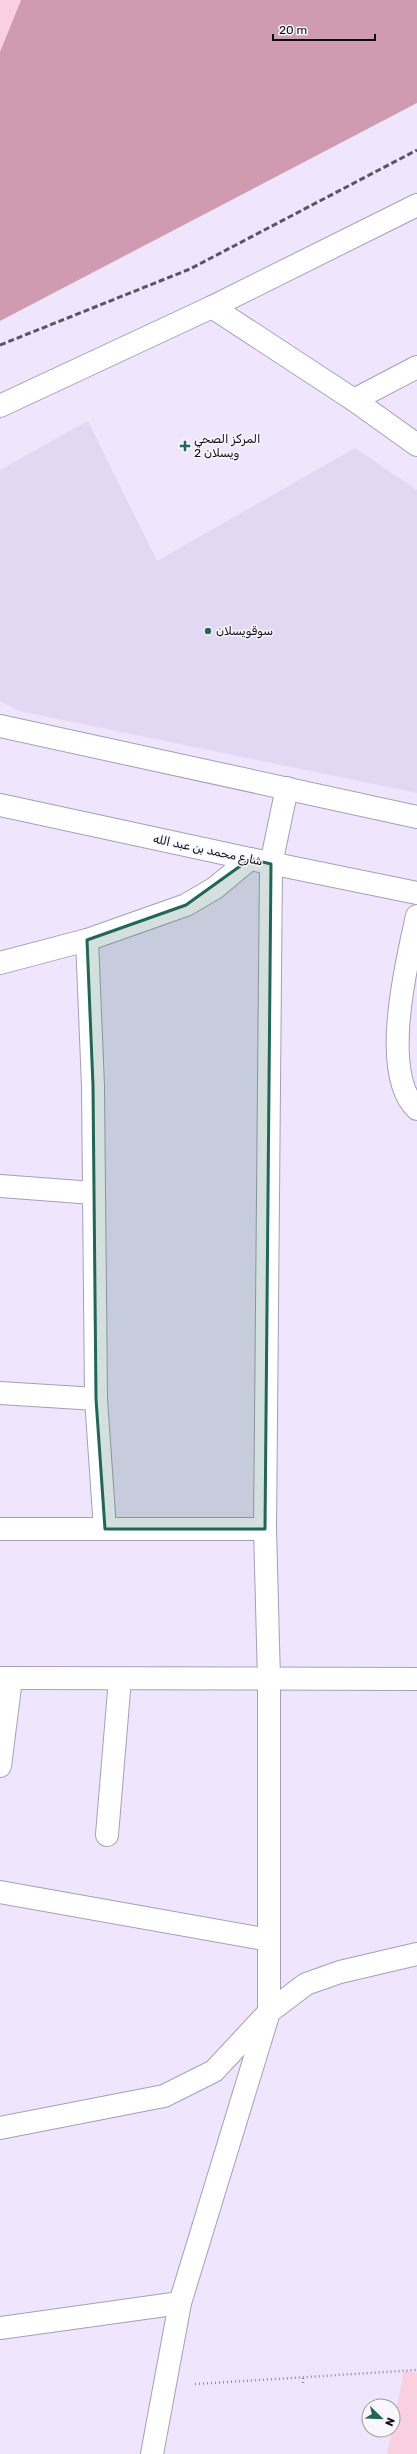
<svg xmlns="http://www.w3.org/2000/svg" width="417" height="2454" font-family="Rubik,Cairo,sans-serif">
<rect width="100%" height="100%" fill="#efe6fe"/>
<polygon fill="#e3d8f4" points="88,421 157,561 355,448 417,490 417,793 19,711 0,701 0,470"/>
<g fill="#f9d0e0">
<polygon points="0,0 21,0 0,52"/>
<polygon points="404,2371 417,2373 417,2454 387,2454"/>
</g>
<polygon fill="#d09bb1" points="21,0 417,0 417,103 0,321 0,52"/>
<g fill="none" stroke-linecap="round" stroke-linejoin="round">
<defs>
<g id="minor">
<polyline points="212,307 354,400 417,445"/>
<polyline points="354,400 417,367"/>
<polyline points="0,406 212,307 417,205"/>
<polyline points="0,726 417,817"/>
<polyline points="271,864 287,788"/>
<path d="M417,916C407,961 379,1074 417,1109"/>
<polyline points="87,940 93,1086 96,1399 105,1529"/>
<polyline points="0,1186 93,1193"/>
<polyline points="0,1393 96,1399"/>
<polyline points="0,1529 265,1529"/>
<polyline points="0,1766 11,1679"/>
<polyline points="107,1835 120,1679"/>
<polyline points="0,1892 269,1940"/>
<polyline points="0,2328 180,2303"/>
<polyline points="152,2454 180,2303 269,2012"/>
</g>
<g id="tertiary">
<polyline points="0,805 250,859 417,893"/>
<polyline points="0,963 87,940 186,905 215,888 250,859"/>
<polyline points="0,1678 417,1679"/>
<polyline points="269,2012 269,1680 265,1529 271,864"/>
<polyline points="0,2128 164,2096 214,2071 269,2012 306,1984 340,1972 417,1954"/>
</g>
</defs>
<use href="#minor" stroke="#a79db9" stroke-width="24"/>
<use href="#tertiary" stroke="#a79db9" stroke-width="24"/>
<g stroke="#918a9c" stroke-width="2.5" stroke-dasharray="1 3" stroke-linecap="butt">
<polyline points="303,2378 303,2384"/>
<polyline points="195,2384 417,2370"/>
</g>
<use href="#minor" stroke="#fff" stroke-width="22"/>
<use href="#tertiary" stroke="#fff" stroke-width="22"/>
<polyline stroke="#5a5463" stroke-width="3" stroke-dasharray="6 3" stroke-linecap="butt" points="0,345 190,269 417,150"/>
</g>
<path fill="#226657" fill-opacity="0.2" stroke="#226657" stroke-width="3" stroke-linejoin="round" d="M250,859L271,864L265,1529H105L96,1399L93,1086L87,940L186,905Z"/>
<g fill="#226657" stroke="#f9f7fd" stroke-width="1.5">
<path d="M183 440h4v4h4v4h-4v4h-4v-4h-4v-4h4z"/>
<circle cx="208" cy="631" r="4"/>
</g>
<g text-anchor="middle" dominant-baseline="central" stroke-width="3" stroke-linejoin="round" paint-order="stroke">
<g font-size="12" fill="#0f0b15" stroke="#f9f7fd" text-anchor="start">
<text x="194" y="439">المركز الصحي<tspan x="194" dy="14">ويسلان 2</tspan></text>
<text x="216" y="631">سوقويسلان</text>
</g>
<g font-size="12" fill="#0f0b15" stroke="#f9f7fd">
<text transform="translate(208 850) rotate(12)">شارع محمد بن عبد الله</text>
</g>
</g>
<g transform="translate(381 2418) rotate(113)"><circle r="19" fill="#f9f7fd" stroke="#9b99a0"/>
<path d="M0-3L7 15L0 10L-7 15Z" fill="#226657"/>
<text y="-6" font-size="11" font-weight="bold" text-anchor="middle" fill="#0f0b15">N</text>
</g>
<path d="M273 34v6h102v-6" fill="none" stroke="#0f0b15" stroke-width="2"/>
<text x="279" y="34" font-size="12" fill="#0f0b15" stroke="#f9f7fd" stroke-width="3" paint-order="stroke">20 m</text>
</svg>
